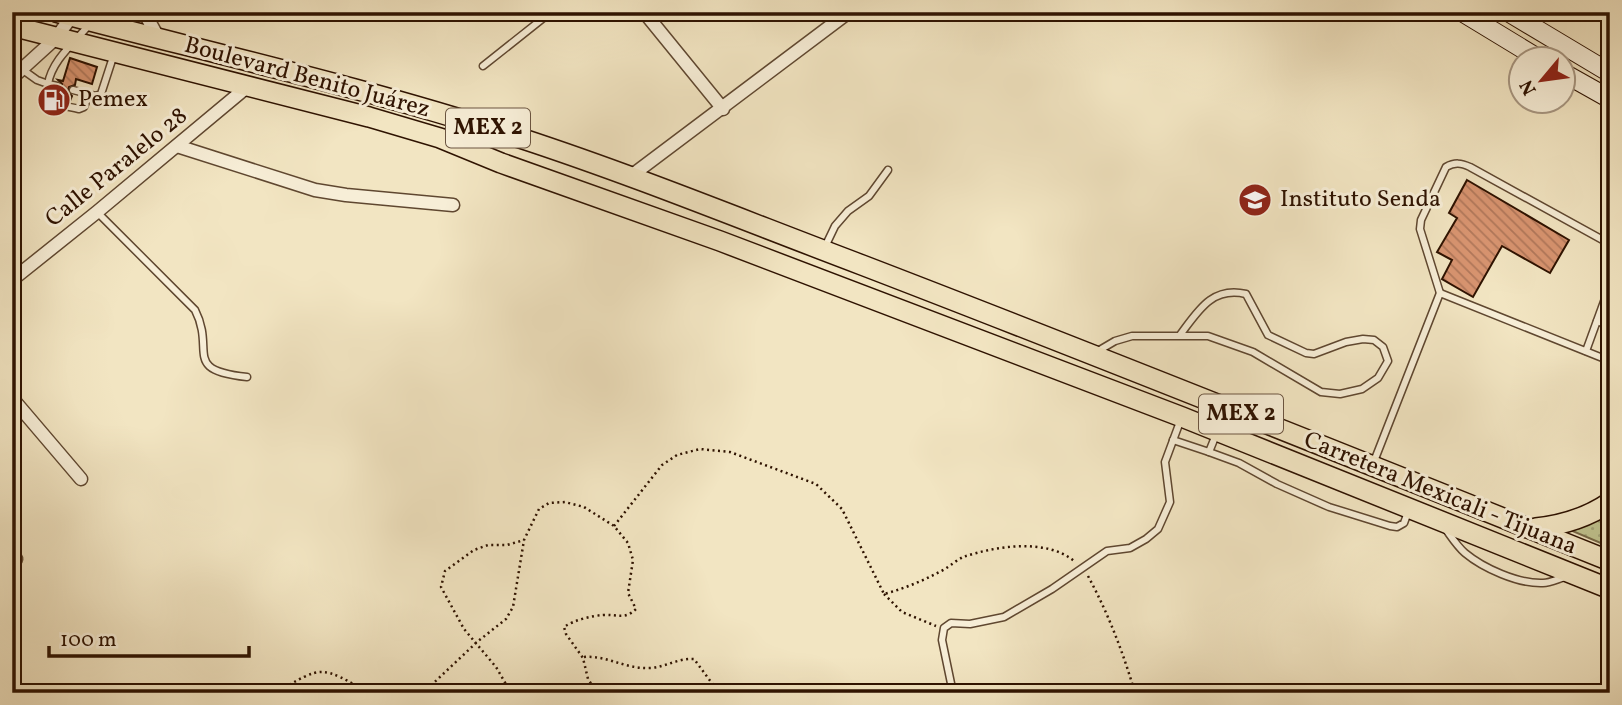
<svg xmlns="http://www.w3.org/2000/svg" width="1622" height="705" font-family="Vollkorn,serif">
<defs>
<pattern id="grass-dots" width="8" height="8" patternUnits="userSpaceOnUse" patternTransform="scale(1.75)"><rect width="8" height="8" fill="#c0c38f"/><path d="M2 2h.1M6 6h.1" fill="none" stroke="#a5a67a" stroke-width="1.8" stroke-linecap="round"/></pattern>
<pattern id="building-back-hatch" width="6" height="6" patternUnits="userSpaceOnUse" patternTransform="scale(1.75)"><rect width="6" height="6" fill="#d89470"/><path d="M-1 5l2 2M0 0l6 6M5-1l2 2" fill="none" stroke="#b0775a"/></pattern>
</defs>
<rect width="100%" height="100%" fill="#f2e5c2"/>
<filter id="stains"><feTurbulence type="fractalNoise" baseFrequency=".00286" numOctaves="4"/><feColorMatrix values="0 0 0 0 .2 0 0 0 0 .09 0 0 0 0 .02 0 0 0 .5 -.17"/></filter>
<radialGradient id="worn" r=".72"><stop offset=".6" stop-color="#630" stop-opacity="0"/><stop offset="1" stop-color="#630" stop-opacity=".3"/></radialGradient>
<polygon fill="url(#grass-dots)" stroke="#776a48" stroke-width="2" points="1610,510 1610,547 1570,530"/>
<g fill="url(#building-back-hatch)" stroke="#2e1200" stroke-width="2">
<polygon points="70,58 97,67 92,84 76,79 75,85 69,87 68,92 72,96 70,101 59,98 55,91 62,88 62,84 58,80 63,81"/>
<polygon points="1467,180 1569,240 1550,273 1502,246 1473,297 1442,279 1452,260 1437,252 1457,218 1449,213"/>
</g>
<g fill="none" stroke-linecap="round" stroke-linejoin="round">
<defs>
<g id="service">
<polyline points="483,66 551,12"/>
<path d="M23,70L37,80L48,84C51,107 58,104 79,109L84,107L89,94"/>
<path d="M57,86L48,84C52,60 74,43 89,25"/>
<polyline points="73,90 96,96 101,94 114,54"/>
<path d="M97,212L195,310C216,351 181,370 247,377"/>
<polyline points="824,249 835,226 848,211 869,196 888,170"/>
<path d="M1440,293L1420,229L1421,220L1446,167C1455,162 1461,163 1470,167L1610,244"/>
<polyline points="1597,321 1610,326"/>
<path d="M1098,351L1115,341L1132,336H1208L1253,352L1321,392L1340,394L1362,389L1378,378L1388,361L1383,347L1374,340L1363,339L1346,342L1314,354L1306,353L1268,335L1246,294C1212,286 1198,311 1180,335"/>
<polyline points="1586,351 1610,285"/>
<polyline points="1173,440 1209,452 1226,410"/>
<polyline points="1209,452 1239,463 1277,484 1329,507 1390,526 1397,527 1404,523 1408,512"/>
<polyline points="1373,464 1440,293 1610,361"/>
<path d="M1447,531C1452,538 1458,547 1465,553C1483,568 1518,584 1543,583C1550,583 1558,579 1565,577"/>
<polyline points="953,693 942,640 944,628 951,623 970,624 1004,617 1052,589 1107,551 1130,548 1146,539 1158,529 1170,502 1165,462 1181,419"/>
</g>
<g id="minor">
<polyline points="144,12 159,39"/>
<polyline points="338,12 343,12"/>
<polyline points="644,12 723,109"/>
<polyline points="12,78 56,38 72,16"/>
<polyline points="177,146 315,190 346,195 453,205"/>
<polyline points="631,176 849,12"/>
<polyline points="12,280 97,212 247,87"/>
<polyline points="12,398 81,479"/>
<polyline points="12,554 16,559"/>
</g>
<g id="secondary">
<polyline points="1462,12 1541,60"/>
<polyline points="1508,12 1610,73"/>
<polyline points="1562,72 1610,99"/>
</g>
<g id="primary">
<path d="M56,12C211,53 368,88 520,138C636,176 748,222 862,265C1112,361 1361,461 1610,561"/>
<polyline points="12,26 369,117 440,138 501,163 720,241 1182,417 1610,589"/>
<path d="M1536,528C1563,525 1587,518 1610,502"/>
</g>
</defs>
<use href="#service" stroke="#5f4730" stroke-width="9"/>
<use href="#minor" stroke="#5f4730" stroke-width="15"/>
<use href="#secondary" stroke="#2e1200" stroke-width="20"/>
<use href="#primary" stroke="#2e1200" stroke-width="22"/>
<g stroke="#2e1200" stroke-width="2.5" stroke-dasharray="2 3.5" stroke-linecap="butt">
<path d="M614,526L662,465L677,455L700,449L730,452L816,484L842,509L884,594C906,588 925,580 945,569C951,565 957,560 963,557C996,546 1046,538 1074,561"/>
<path d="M1088,576C1108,613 1123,652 1135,693"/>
<polyline points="884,594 902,612 936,626"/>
<path d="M584,657C607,655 624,669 650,668C666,667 678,658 694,659L714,686L716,693"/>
<path d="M275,693C325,664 320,666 370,693"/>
<path d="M423,693L477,642L506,619L513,607L524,540L539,509L549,503L565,502L584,507L614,526L628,543L633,560L628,593L636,609C625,620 617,614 603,615C591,616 574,620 564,627L566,634L583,658L588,679L594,688L602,693"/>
<polyline points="511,693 496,667 464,629 441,587 445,571 474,550 488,545 507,545 524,540"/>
</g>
<use href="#service" stroke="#f7eed7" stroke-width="6"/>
<use href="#minor" stroke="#f7eed7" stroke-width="12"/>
<use href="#secondary" stroke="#f7eed7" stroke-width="18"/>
<use href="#primary" stroke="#f2e5c2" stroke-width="19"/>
</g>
<defs>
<symbol id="fuel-disc" viewBox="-11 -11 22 22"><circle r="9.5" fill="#8f2418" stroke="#f7eed7"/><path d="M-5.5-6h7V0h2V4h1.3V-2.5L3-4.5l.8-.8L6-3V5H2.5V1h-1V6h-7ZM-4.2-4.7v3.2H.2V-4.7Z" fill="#fff"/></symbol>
<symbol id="school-disc" viewBox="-11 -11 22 22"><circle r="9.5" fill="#8f2418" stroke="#f7eed7"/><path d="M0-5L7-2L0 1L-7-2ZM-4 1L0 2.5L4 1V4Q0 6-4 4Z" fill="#fff"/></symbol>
</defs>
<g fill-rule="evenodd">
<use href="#fuel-disc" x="35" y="81" width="38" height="38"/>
<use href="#school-disc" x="1236" y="181" width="38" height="38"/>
</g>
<g text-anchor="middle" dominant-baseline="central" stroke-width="6" stroke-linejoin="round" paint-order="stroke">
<g fill="#f7eed7" stroke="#6a5440" stroke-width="2">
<rect x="446" y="108.5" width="84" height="39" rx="5"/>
<rect x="1199" y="394.5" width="84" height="39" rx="5"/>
</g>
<g font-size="23" font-weight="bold" fill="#2e1200">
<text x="488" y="128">MEX 2</text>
<text x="1241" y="414">MEX 2</text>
</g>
<g font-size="24" fill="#2e1200" stroke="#f7eed7">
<text transform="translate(307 78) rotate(15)">Boulevard Benito Juárez</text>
<text transform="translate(117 168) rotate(-39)">Calle Paralelo 28</text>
<text transform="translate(1440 494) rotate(22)">Carretera Mexicali - Tijuana</text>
</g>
<g font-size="24" fill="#2e1200" stroke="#f7eed7" text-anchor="start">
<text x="78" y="100">Pemex</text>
<text x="1280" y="200">Instituto Senda</text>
</g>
</g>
<rect width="1622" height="705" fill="none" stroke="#f2e5c2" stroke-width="42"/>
<rect x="14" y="14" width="1594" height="677" fill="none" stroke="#2e1200" stroke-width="3.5"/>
<rect x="21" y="21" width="1580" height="663" fill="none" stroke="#2e1200" stroke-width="2"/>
<g transform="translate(1542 80) rotate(241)"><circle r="33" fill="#f7eed7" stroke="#a79681" stroke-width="2"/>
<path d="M0-5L12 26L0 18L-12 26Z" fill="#8f2418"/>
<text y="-10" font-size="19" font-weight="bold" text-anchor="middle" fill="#2e1200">N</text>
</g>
<path d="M49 646v10h200v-10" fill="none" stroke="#2e1200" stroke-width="3.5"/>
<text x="60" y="646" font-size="21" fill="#2e1200" stroke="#f7eed7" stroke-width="5" paint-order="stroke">100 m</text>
<rect width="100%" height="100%" filter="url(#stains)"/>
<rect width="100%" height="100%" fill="url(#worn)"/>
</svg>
